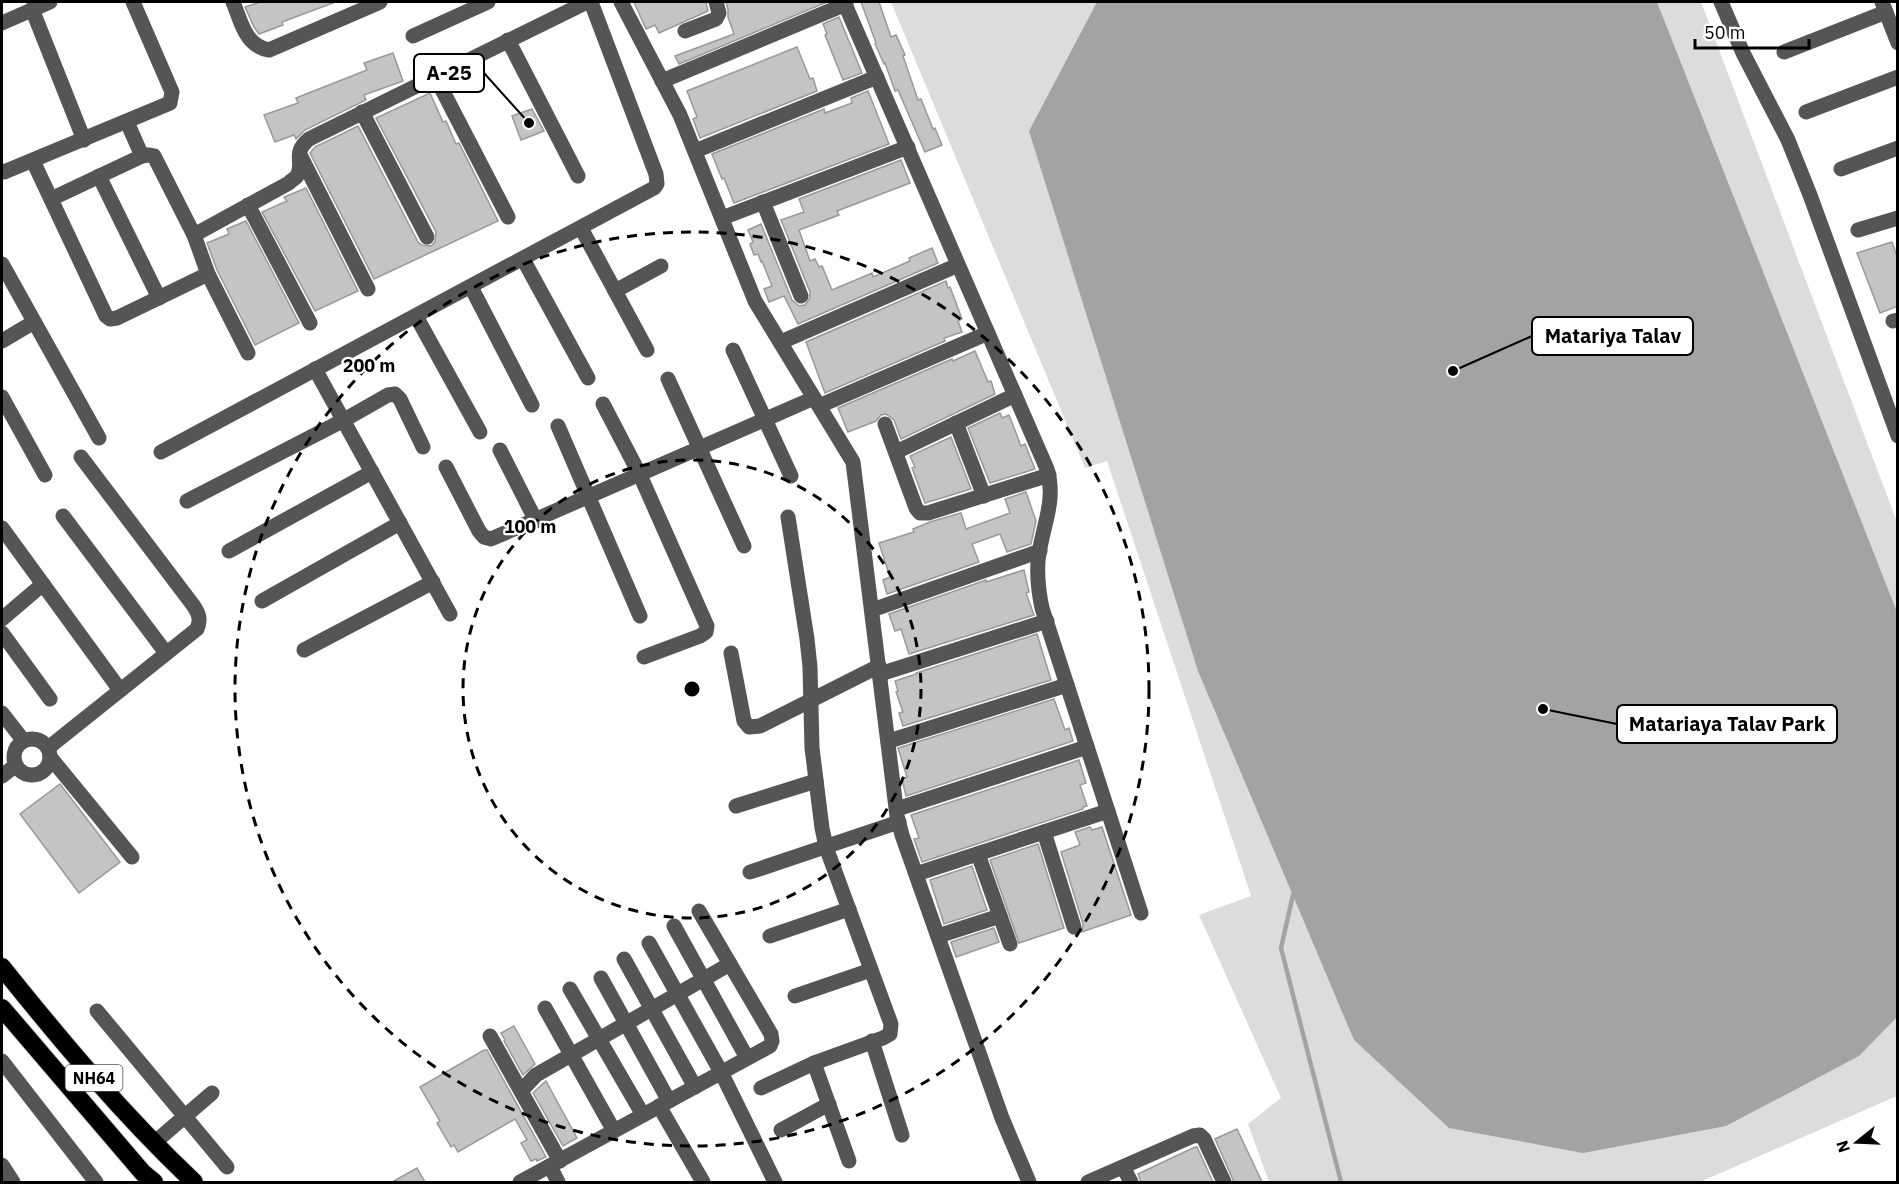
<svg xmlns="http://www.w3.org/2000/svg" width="1899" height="1184" font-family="'IBM Plex Sans',sans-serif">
<rect width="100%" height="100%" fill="#fff"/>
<polygon fill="#dcdcdc" points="891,2 1701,2 1897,522 1897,1096 1700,1182 1269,1182 1248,1124 1281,1098 1199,915 1251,896 1107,461 1085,468"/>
<polygon fill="#a3a3a3" points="1097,2 1657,2 1897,612 1897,1017 1859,1056 1726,1126 1583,1153 1449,1128 1354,1040 1198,671 1029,131"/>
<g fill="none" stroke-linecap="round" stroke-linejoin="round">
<polyline stroke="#a3a3a3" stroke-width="4.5" points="1293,895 1281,948 1341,1182"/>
</g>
<g fill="#c4c4c4" stroke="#999" stroke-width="1.5">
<polygon points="261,2 333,2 333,3 282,22 283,25 259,34 254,27 245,7"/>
<polygon points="634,2 706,2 708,11 659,33 655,25 646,29"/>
<polygon points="726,2 827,2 679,64 675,56 734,34 728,17 728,10"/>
<polygon points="861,2 879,2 891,37 896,35 905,55 903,56 918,100 921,99 933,129 935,128 942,145 925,152 898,90 895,91 885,63 884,64 875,44 876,43"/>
<polygon points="839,17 862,73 843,80 825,35 827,34 823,24"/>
<polygon points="797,47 810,79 813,78 817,91 700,138 693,119 697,117 687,91"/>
<polygon points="393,53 403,81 364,95 366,100 305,130 296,139 294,135 275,142 264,115 298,103 296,98 367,70 364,63"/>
<polygon points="868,91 889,144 734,203 724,178 722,179 712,154 824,109 825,113 852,103 851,98"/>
<polygon points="430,93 443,122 446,121 456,144 459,143 498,221 374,279 310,153 315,147 358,126 418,242 422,245 431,246 435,242 436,232 376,118"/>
<polygon points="532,109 544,131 521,140 512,116"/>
<polygon points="901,160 910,183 837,211 839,215 799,230 810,261 815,259 819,267 822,266 832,290 872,273 873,277 910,261 909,258 932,248 938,263 798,324 784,296 769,302 764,289 772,286 762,261 761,262 758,254 754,255 750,244 753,242 748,230 761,224 792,300 799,306 805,305 810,298 810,292 781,220 804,212 799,199"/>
<polygon points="306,188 358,291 315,311 262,212 287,201 284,197"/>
<polygon points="246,221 299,323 255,345 217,270 207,243 229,234 227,229"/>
<polygon points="1892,242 1898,259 1898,306 1880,313 1857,253"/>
<polygon points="946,281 948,288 950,287 962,319 958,321 962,332 944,338 945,341 825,393 806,342"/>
<polygon points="975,351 988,382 991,381 995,394 901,439 894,420 886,414 881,415 876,421 848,432 838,408 952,359 953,361"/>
<polygon points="1000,413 1002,418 1009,415 1021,446 1025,444 1035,469 990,483 968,428"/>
<polygon points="951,437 971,489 925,503 912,468 915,467 910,456"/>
<polygon points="1026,492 1036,521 1031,544 1007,552 1000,534 972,544 979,562 887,594 883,580 890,577 879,543 914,532 913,529 930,522 961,513 966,529 1010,513 1005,499"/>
<polygon points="1024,570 1029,592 1026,593 1034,615 909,654 901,629 895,631 889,614 986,580 986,582"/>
<polygon points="1037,634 1051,680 903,726 899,713 903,712 896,692 898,691 895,681 916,674 916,673"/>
<polygon points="1054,699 1065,730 1069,728 1073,741 906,796 902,779 907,777 898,748"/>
<polygon points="1079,760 1086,783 1080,785 1087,806 1083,807 1083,809 922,862 914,839 919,838 911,815"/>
<polygon points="60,784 120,862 79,893 20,814"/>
<polygon points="1090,827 1092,830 1102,827 1131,915 1082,932 1083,924 1061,852 1080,845 1075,832"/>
<polygon points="1038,844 1064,928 1019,943 990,860"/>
<polygon points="972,866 987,910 944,924 930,880"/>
<polygon points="994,928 999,942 956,957 951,942"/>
<polygon points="514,1026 535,1064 523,1075 504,1041 505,1040 501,1033"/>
<polygon points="484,1050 487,1050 546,1157 537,1161 536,1159 531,1161 521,1143 527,1140 515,1119 458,1152 454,1145 451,1147 437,1123 440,1121 420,1087"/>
<polygon points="546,1081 577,1138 563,1146 533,1093"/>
<polygon points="1237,1129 1262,1182 1234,1182 1215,1139"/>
<polygon points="1195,1147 1197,1147 1213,1182 1141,1182 1138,1174"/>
<polygon points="417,1168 425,1182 392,1182"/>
</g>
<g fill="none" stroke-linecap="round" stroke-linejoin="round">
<defs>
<g id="highway">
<path d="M2,967C62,1042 124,1116 194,1182"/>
<polyline points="2,1008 143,1173 154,1182"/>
</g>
</defs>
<use href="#highway" stroke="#dbdbdb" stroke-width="20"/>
<g stroke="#555" stroke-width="15">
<path d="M233,2C241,21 245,46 269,50L380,2"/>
<polyline points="621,2 680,115 755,301 853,462 897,816 902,835 1002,1118 1029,1182"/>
<path d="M844,2L1047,469C1057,502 1041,529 1038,561C1037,576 1039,594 1042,608L1141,913"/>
<polyline points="1721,2 1743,53 1788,140 1810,195 1898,436"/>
<polyline points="1882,2 1898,43"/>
<polyline points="32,9 84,140"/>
<polyline points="2,23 50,2"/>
<polyline points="685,31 716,19 719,13 716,2"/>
<polyline points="413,36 488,2"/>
<polyline points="508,40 578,176"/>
<polyline points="1784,52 1886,12"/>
<polyline points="435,76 508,217"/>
<polyline points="662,81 846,4"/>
<polyline points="362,112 427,237"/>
<polyline points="1806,112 1898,77"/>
<polyline points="127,122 142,156"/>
<polyline points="695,151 877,77"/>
<polyline points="300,155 368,289"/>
<polyline points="33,161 106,316 110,319 117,318 208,274"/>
<polyline points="1841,169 1898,148"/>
<polyline points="2,171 4,172 170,103 172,92 133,2"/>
<polyline points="99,176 159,298"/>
<polyline points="51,199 142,156 148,155 154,156 194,235 208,274 248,353"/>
<polyline points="763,202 801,296"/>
<polyline points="248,205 310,323"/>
<polyline points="722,218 908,147"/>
<polyline points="581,228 647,350"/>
<polyline points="1858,230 1898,218"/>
<path d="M194,235L289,183C291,180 295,179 297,176C305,162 291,154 309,139L587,2"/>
<polyline points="523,259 588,378"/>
<polyline points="2,264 99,438"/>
<polyline points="471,287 532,405"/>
<polyline points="615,291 661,266"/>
<polyline points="416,316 480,432"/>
<polyline points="1893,321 1898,320"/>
<polyline points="2,341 34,322"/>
<polyline points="781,342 958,265"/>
<polyline points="733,350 791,476"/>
<polyline points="315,369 450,614"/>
<polyline points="668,379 744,546"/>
<polyline points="2,397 45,475"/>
<polyline points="603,404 640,475 707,626 706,632 700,636 644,657"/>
<polyline points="819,406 988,333"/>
<polyline points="956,423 984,496"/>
<polyline points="885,424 916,508 920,513 928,513 1049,475"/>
<polyline points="558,426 640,616"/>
<polyline points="500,450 536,521"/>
<polyline points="161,452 654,188 657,184 656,174 591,2"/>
<polyline points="896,452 1015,395"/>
<polyline points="446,467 479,531 484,537 491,539 814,398"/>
<polyline points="187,501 344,420 388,395 395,394 400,399 423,447"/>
<polyline points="63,516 166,653"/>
<polyline points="2,528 120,690"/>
<polyline points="229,551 372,472"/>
<polyline points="262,601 400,523"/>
<polyline points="872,610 1040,551"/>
<polyline points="2,619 43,584"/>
<polyline points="2,633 50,699"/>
<polyline points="304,650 433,582"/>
<polyline points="731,653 744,721 749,727 760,726 879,666"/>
<polyline points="880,674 1047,621"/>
<polyline points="2,713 23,740"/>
<circle cx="32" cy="757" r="18"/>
<polyline points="889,741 1067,685"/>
<path d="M48,748L197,629C201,619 199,614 193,605L81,457"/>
<polyline points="50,757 132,857"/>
<polyline points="2,776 16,765"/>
<polyline points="736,806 816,781"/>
<polyline points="897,809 1087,747"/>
<polyline points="1044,832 1074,927"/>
<polyline points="978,854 1010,944"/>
<polyline points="750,872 899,822"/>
<polyline points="916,874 1108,811"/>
<polyline points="674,926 747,1058"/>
<polyline points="770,936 849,909"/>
<polyline points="938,936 1000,916"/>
<polyline points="649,943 721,1072 775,1182"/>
<polyline points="624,959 695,1087"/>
<polyline points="601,978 669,1101"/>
<polyline points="570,989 643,1115"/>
<polyline points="795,996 871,970"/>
<polyline points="545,1008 614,1131"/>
<polyline points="97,1011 227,1167"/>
<polyline points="490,1036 560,1161"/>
<polyline points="872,1041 902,1135"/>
<polyline points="2,1061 96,1182"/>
<polyline points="814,1063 849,1161"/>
<polyline points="761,1088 814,1063 883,1038 890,1034 891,1024 826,847 822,828 812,748 810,667 807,639 788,517"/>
<polyline points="521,1091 536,1075 730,964"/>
<polyline points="659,1106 703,1182"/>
<polyline points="781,1130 829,1104"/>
<polyline points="154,1143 212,1093"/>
<polyline points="2,1165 13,1182"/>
<polyline points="550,1166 558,1182"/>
<polyline points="1123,1167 1131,1182"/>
<polyline points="520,1182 770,1046 772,1041 771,1034 699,911"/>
<polyline points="1088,1182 1193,1136 1200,1135 1204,1139 1224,1182"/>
</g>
<use href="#highway" stroke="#000" stroke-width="18"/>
</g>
<g fill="none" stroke="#000" stroke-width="3" stroke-dasharray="10 8">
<circle cx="692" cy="689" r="229"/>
<circle cx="692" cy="689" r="457"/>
</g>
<g text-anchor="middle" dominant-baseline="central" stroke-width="4.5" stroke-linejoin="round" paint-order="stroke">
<rect fill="#fff" stroke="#4c4c4c" stroke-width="1.5" x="65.5" y="1065" width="57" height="26" rx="4.5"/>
<g font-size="16" font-weight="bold" fill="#000">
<text x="94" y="1078">NH64</text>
</g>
</g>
<circle cx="692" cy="689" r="9" fill="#000" stroke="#fff" stroke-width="3"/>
<g font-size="18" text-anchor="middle" font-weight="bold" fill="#000" stroke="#fff" stroke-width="4.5" stroke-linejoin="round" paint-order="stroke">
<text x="369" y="372">200 m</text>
<text x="530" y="533">100 m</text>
</g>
<path fill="none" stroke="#000" stroke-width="2" d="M529 123L484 73M1453 371L1532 336M1543 709L1617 724"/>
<g fill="#000" stroke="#fff" stroke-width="2">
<circle cx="529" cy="123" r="6"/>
<circle cx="1453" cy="371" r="6"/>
<circle cx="1543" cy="709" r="6"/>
</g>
<g fill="#fff" stroke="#000" stroke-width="2">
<rect x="414" y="54" width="70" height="38" rx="6"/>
<rect x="1532" y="317" width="161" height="38" rx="6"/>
<rect x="1617" y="705" width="220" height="38" rx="6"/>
</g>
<g font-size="20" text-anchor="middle" font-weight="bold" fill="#000">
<text x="449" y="80">A-25</text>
<text x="1613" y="343">Matariya Talav</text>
<text x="1727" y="731">Matariaya Talav Park</text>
</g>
<rect width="1899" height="1184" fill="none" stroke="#000000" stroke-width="6"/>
<g transform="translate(1857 1142) rotate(252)" stroke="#ffffff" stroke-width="4.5" paint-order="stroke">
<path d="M0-4.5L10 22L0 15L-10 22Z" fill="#000000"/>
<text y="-9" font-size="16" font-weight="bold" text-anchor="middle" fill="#000000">N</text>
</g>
<path d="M1695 39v9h114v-9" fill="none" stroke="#000000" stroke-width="3"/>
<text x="1704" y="39" font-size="18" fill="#000000" stroke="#ffffff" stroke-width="4.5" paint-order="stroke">50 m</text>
</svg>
